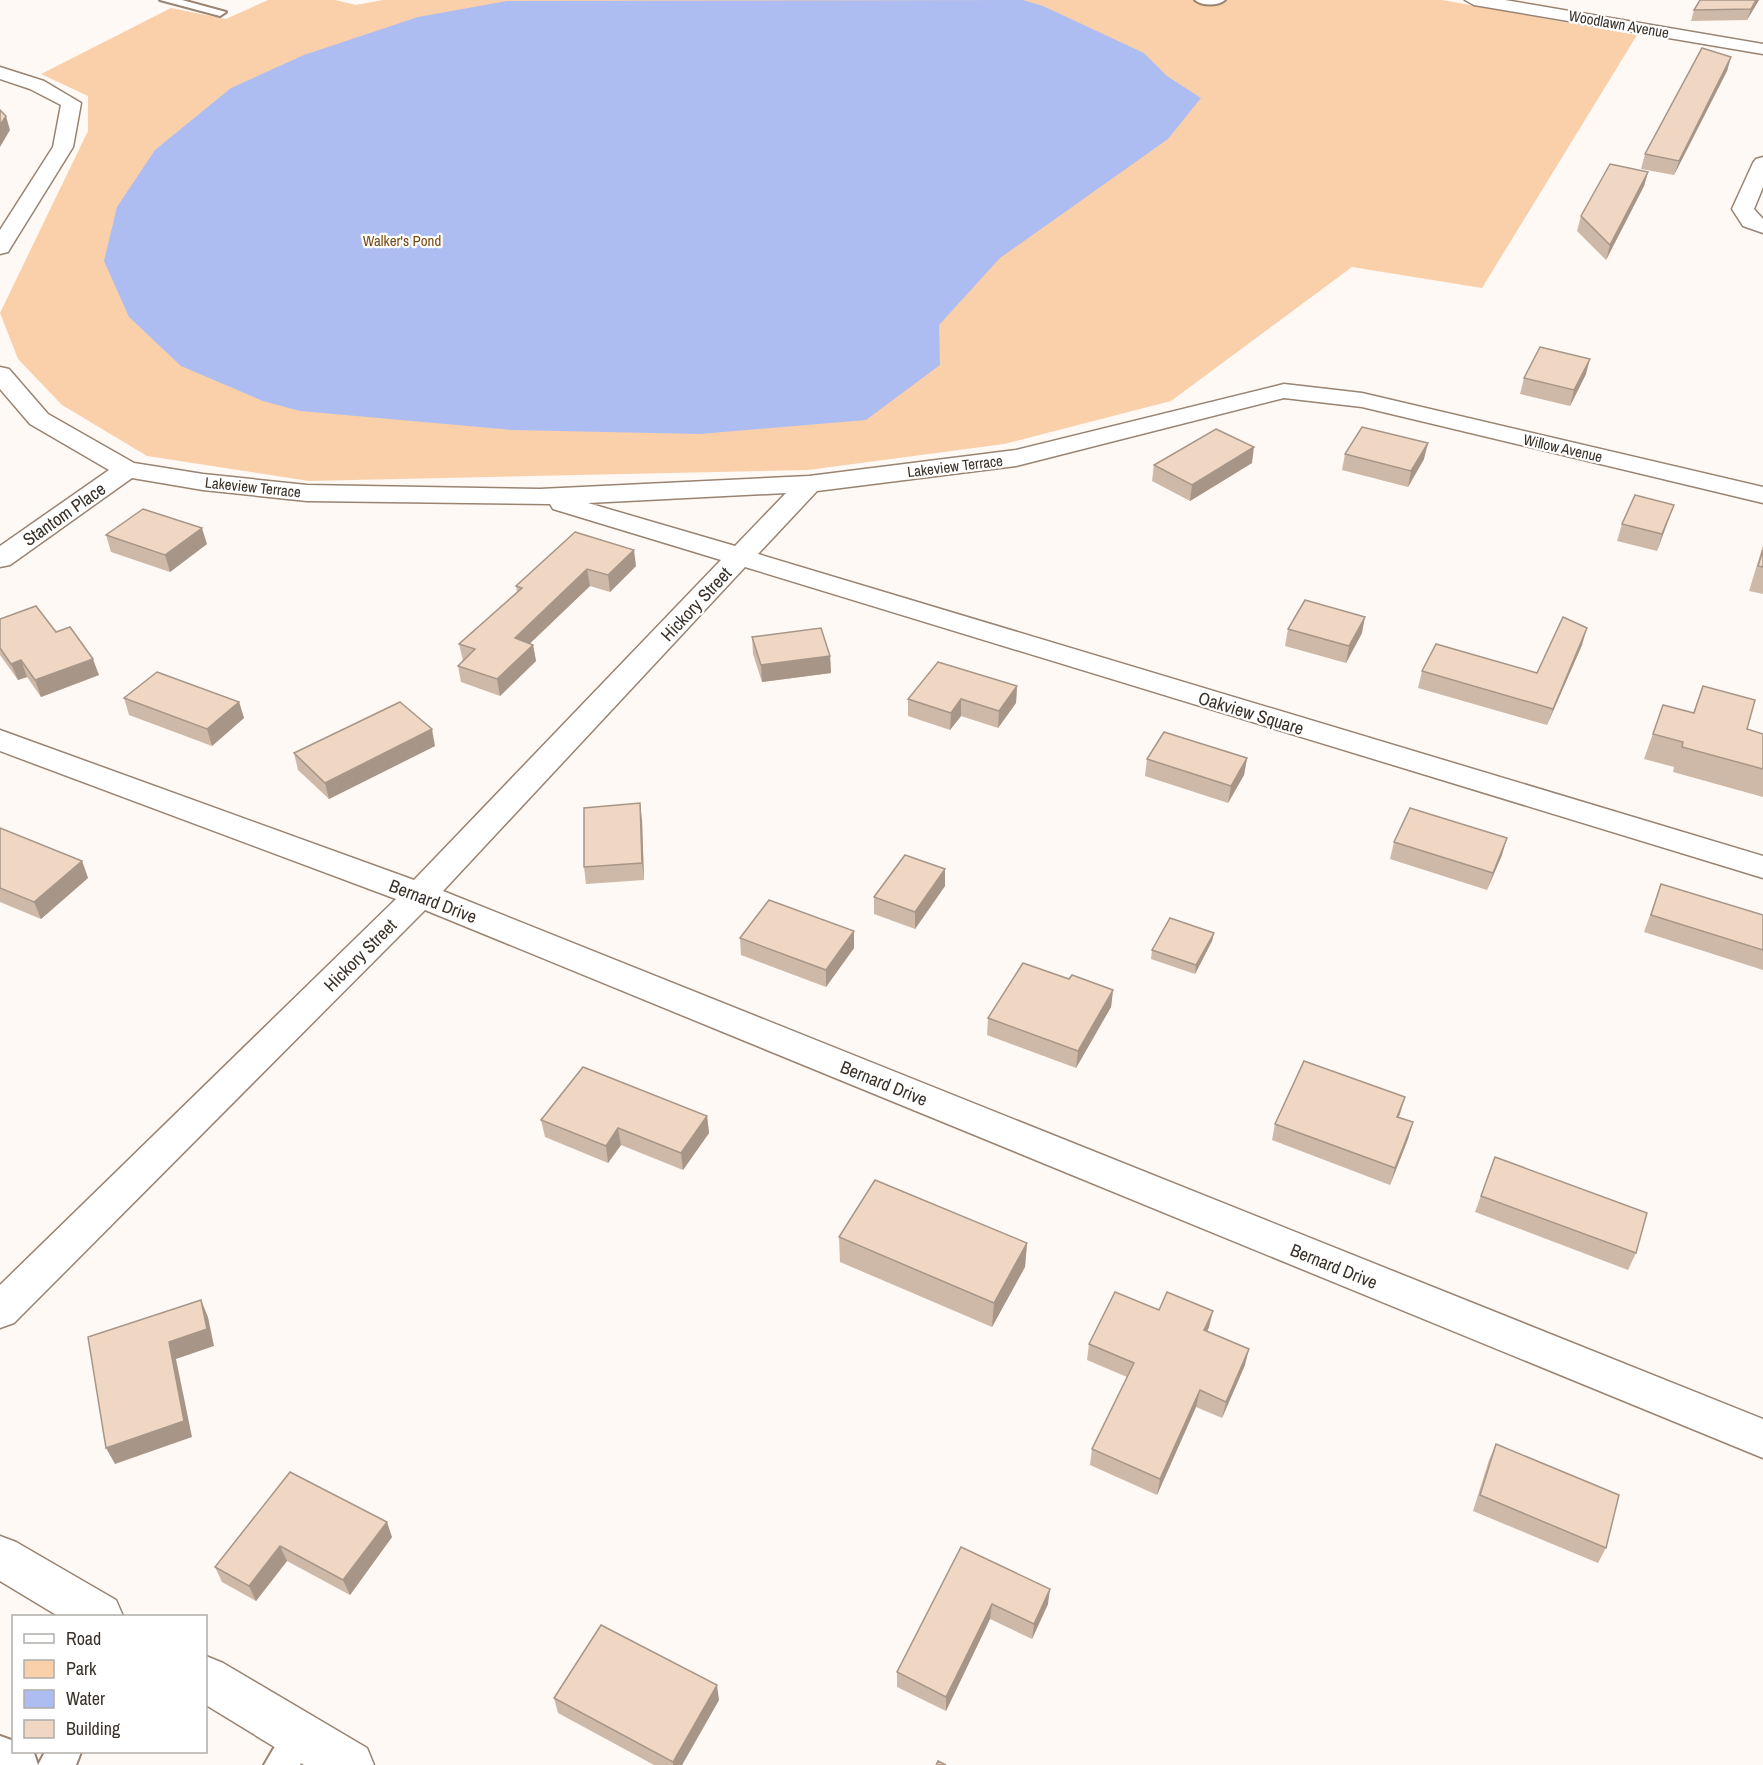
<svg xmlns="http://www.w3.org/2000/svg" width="1763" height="1765" font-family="'Archivo Narrow',sans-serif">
<rect width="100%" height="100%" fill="#fef9f5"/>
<polygon fill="#fad0ab" points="268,0 335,0 356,5 383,0 1442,0 1637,35 1482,288 1352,267 1171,401 1004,444 808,470 309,481 147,456 62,405 18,359 0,313 88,131 88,96 41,74 171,8 226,19"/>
<polygon fill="#adbdf1" points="1023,0 1043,6 1144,53 1167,76 1201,98 1168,139 1000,258 939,325 940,365 866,420 700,434 512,430 300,411 263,401 181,366 129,317 104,261 117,207 155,150 231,88 304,55 418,17 507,1"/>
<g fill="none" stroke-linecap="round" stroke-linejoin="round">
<defs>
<g id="lane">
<polygon points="160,0 182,0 226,12 220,16"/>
<path d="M1195,0H1225C1218,6 1202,6 1195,0Z"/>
<polygon points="300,1720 312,1724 316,1736 300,1765 264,1765 288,1724"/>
<polygon points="0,1736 14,1741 14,1752 34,1753 38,1765 45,1752 81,1752 76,1765 0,1765"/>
</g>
<g id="street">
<polygon points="1465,0 1505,0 1763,44 1763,54 1474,5"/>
<polygon points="0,67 44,81 81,103 73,147 11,247 8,252 0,254 0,230 53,147 61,105 30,89 0,79"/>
<polygon points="1763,157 1763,187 1754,209 1763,219 1763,233 1743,226 1732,209 1753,163 1756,159"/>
<path d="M0,367L9,369L48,414L134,463L203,474L307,485L540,489L809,476L1016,450L1284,384L1362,393L1763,487V503L1362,407L1284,398L1016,466L817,491L758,554L1763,856V878L745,567L443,891L1763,1419V1458L425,910L14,1323L0,1328V1285L396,899L0,751V730L414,880L721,560L553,509L550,504L307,501L203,490L132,478L10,565L0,567V546L109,470L30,424L0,389ZM786,493L735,546L588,503Z"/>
<polygon points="0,1536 16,1542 116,1600 123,1616 58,1616 0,1581"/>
<polygon points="206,1656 223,1663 367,1748 374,1765 304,1765 206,1705"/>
</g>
</defs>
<use href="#lane" stroke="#998371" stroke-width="4"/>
<use href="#street" stroke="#998371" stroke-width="3"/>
<use href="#lane" fill="#fff" fill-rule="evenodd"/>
<use href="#street" fill="#fff" fill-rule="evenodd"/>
</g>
<g fill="#ceb9a8">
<polygon points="1700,0 1759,0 1747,20 1691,21 1694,10"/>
<polygon points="1731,57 1727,71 1674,175 1641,169 1645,154"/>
<polygon points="1648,172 1644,186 1606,260 1577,231 1581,216"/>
<polygon points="1586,374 1570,406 1520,394 1524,378"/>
<polygon points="1345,454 1424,459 1408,487 1342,470"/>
<polygon points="1252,463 1190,501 1152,481 1154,465"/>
<polygon points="1668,521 1657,551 1617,541 1622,524"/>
<polygon points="575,532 636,566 610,592 590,586 530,643 533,645 536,661 500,696 461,682 458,666 463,661 459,644 517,592 516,586"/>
<polygon points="106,535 207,544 170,572 111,552"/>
<polygon points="1763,545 1763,594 1749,591"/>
<polygon points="0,619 56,632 99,675 41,697 27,677 18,680 0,655"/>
<polygon points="1288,629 1362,633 1346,663 1285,646"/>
<polygon points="752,637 830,656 831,673 762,682 753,654"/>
<polygon points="1582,645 1547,725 1418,688 1422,671 1537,673"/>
<polygon points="1017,686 1016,703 998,728 961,716 950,730 908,716 908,699"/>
<polygon points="1703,686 1747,729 1763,734 1763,797 1673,772 1674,767 1644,759 1663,705 1693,713"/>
<polygon points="124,698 239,702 244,718 212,746 129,715"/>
<polygon points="435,746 329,799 298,770 294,753"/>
<polygon points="1247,758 1244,775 1228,803 1145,776 1147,759"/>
<polygon points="642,820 644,880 586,884 584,867"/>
<polygon points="0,828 82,861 88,878 41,919 0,902"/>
<polygon points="1394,842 1502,855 1487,890 1390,859"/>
<polygon points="1661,884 1763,915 1763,970 1644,932"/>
<polygon points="945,886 915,929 874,914 874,897"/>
<polygon points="1214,933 1212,941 1195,974 1151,959 1152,950"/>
<polygon points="740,938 854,948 826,987 741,955"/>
<polygon points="1069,979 1113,990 1111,1007 1076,1068 987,1035 988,1018"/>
<polygon points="707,1116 709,1133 683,1170 621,1145 608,1163 545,1137 541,1120"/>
<polygon points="1399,1117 1413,1122 1408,1139 1390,1185 1272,1140 1275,1124"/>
<polygon points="1495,1157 1636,1253 1628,1270 1475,1212"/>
<polygon points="839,1237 1027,1243 1025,1267 992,1327 840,1262"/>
<polygon points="1159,1310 1209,1327 1207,1332 1245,1365 1222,1418 1196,1407 1157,1495 1090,1465 1092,1449 1127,1377 1087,1360 1089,1344"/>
<polygon points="1496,1444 1606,1548 1598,1563 1473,1511 1489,1460"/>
<polygon points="290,1472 392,1537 350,1595 287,1561 256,1601 222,1582 215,1567"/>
<polygon points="961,1547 1048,1604 1032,1639 990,1619 946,1711 897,1687 897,1672"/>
<polygon points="554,1698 719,1700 682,1765 654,1765 558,1713"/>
</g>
<g fill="#a79688">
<polygon points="1756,0 1759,0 1747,20 1751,9"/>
<polygon points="1731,57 1727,71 1674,175 1679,161"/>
<polygon points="6,116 10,130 0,147 0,125"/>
<polygon points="1648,172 1644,186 1606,260 1610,245"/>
<polygon points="1590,359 1586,374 1570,406 1574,390"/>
<polygon points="1428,443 1424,459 1408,487 1411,471"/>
<polygon points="1254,447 1252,463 1190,501 1192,485"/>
<polygon points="1674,505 1668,521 1657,551 1662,534"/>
<polygon points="202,528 207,544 170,572 165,555"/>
<polygon points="634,550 636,566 610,592 608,575"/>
<polygon points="587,569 590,586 518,655 515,638"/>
<polygon points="1365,617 1362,633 1346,663 1349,646"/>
<polygon points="1587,628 1582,645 1547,725 1553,709"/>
<polygon points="533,645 536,661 500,696 497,679"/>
<polygon points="830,656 831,673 762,682 761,665"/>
<polygon points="93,659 99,675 41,697 35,680"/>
<polygon points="21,660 27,677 18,680 11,664"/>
<polygon points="1017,686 1016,703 998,728 999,711"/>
<polygon points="961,699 961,716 950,730 951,713"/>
<polygon points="239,702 244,718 212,746 207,729"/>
<polygon points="432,729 435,746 329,799 325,783"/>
<polygon points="1247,758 1244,775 1228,803 1231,786"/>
<polygon points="640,803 642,820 644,880 642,863"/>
<polygon points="1507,838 1502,855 1487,890 1493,873"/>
<polygon points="82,861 88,878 41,919 34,902"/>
<polygon points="945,869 945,886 915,929 915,912"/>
<polygon points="854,931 854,948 826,987 826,970"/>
<polygon points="1214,933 1212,941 1195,974 1196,965"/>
<polygon points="1113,990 1111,1007 1076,1068 1078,1051"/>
<polygon points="1405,1097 1400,1114 1392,1133 1397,1117"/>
<polygon points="707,1116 709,1133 683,1170 681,1153"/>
<polygon points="1413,1122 1408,1139 1390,1185 1395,1168"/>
<polygon points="618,1128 621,1145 608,1163 606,1146"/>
<polygon points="1027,1243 1025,1267 992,1327 994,1303"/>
<polygon points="201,1300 208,1317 214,1346 176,1359 192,1437 115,1464 106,1448 169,1342"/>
<polygon points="1213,1311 1209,1327 1200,1347 1204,1330"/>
<polygon points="1249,1349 1245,1365 1222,1418 1226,1402"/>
<polygon points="1200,1390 1196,1407 1157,1495 1160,1479"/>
<polygon points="387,1522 392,1537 350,1595 343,1580"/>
<polygon points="280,1546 287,1561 256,1601 249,1586"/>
<polygon points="1050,1589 1048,1604 1032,1639 1034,1624"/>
<polygon points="992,1604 990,1619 946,1711 946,1697"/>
<polygon points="717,1685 719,1700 682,1765 673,1765 673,1762"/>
</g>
<g fill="#efd7c3" stroke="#a79688" stroke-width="1.5">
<polygon points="1700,0 1756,0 1751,9 1694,10"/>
<polygon points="1702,48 1731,57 1679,161 1645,154"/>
<polygon points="0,110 6,116 0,125"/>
<polygon points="1610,164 1648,172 1610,245 1581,216"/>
<polygon points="1540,347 1590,359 1574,390 1524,378"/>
<polygon points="1362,427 1428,443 1411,471 1345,454"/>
<polygon points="1216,429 1254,447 1192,485 1154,465"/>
<polygon points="1635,495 1674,505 1662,534 1622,524"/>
<polygon points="143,509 202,528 165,555 106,535"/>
<polygon points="575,532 634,550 608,575 587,569 515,638 533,645 497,679 458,666 475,649 459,644 522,588 516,586"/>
<polygon points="1763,550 1763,567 1758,566"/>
<polygon points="1305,600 1365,617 1349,646 1288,629"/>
<polygon points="36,606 56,632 70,627 93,659 35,680 21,660 11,664 0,648 0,619"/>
<polygon points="1563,617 1587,628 1553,709 1422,671 1436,644 1537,673"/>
<polygon points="821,628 830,656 761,665 752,637"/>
<polygon points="938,662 1017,686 999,711 961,699 951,713 908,699"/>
<polygon points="157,672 239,702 207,729 124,698"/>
<polygon points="1703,686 1755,700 1747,729 1763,734 1763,769 1682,747 1683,742 1653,734 1663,705 1694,713"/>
<polygon points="400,702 432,729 325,783 294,753"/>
<polygon points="1164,732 1247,758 1231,786 1147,759"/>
<polygon points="640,803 642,863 584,867 584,808"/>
<polygon points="1410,808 1507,838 1493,873 1394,842"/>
<polygon points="0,828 82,861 34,902 0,888"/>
<polygon points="905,855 945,869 915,912 874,897"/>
<polygon points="1661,884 1763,915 1763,950 1651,915"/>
<polygon points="769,900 854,931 826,970 740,938"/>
<polygon points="1170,918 1214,933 1196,965 1152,950"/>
<polygon points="1023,963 1069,979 1072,975 1113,990 1078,1051 988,1018"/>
<polygon points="1304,1061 1405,1097 1397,1117 1413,1122 1395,1168 1275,1124"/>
<polygon points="583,1067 707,1116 681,1153 618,1128 606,1146 541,1120"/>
<polygon points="1495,1157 1647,1213 1636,1253 1481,1196"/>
<polygon points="875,1180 1027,1243 994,1303 839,1237"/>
<polygon points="1115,1292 1159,1310 1167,1292 1213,1311 1204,1330 1249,1349 1226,1402 1200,1390 1160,1479 1092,1449 1134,1363 1089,1344"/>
<polygon points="201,1300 207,1329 169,1342 184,1421 106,1448 88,1337"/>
<polygon points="1496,1444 1619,1495 1606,1548 1480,1495"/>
<polygon points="290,1472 387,1522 343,1580 280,1546 249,1586 215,1567"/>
<polygon points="961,1547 1050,1589 1034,1624 992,1604 946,1697 897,1672"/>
<polygon points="601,1625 717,1685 673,1762 554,1698"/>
<polygon points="938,1761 946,1765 936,1765"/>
</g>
<g text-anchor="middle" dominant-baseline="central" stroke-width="4.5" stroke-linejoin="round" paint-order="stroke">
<g font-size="15" fill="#3a3129" stroke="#fff">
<text transform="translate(1619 24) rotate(10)">Woodlawn Avenue</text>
<text transform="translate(1563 448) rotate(13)">Willow Avenue</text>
<text transform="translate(955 466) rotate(-7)">Lakeview Terrace</text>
<text transform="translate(253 487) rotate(6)">Lakeview Terrace</text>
</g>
<g font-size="15" fill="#7a4911" stroke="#fff">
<text x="402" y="240">Walker's Pond</text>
</g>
<g font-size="18" fill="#3a3129" stroke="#fff">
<text transform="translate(64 514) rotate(-35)">Stantom Place</text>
<text transform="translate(696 604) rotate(-47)">Hickory Street</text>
<text transform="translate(1251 713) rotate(17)">Oakview Square</text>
<text transform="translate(433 901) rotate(21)">Bernard Drive</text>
<text transform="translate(360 955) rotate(-45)">Hickory Street</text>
<text transform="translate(884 1083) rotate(22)">Bernard Drive</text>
<text transform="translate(1334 1266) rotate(22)">Bernard Drive</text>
</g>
</g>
<rect x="12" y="1615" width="195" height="138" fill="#ffffff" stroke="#b0ada9" stroke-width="1.5"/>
<rect x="24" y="1634" width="30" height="9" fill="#ffffff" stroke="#b0ada9" stroke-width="1.5"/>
<text x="66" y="1645" font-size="18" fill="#3a3129">Road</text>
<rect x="24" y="1660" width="30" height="18" fill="#fad0ab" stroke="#b0ada9" stroke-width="1.5"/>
<text x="66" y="1675" font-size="18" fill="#3a3129">Park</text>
<rect x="24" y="1690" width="30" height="18" fill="#adbdf1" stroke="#b0ada9" stroke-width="1.5"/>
<text x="66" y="1705" font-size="18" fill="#3a3129">Water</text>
<rect x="24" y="1720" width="30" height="18" fill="#efd7c3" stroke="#b0ada9" stroke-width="1.5"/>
<text x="66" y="1735" font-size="18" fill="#3a3129">Building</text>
</svg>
